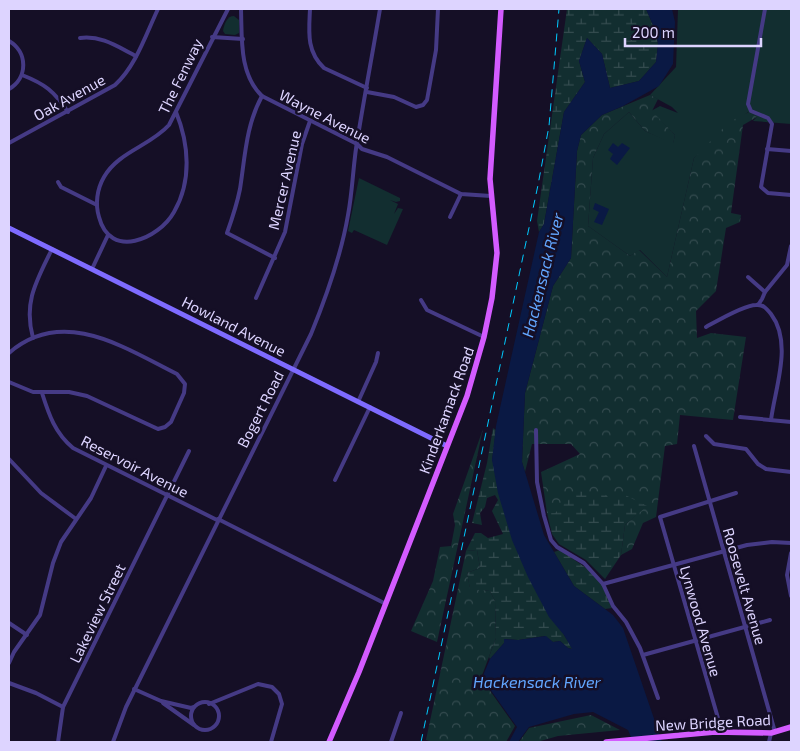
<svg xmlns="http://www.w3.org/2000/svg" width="800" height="751" font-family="'Exo 2',sans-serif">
<defs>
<pattern id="forest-crowns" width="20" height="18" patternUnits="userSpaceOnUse" patternTransform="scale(1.25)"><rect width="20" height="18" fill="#122e30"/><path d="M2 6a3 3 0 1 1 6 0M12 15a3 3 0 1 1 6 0" fill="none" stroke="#344b4f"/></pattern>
<pattern id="wetland-marsh" width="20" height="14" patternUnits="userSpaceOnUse" patternTransform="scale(1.25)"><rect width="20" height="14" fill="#122e30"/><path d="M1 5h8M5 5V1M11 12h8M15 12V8" fill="none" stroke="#344b4f"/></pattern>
</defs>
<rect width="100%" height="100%" fill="#150f26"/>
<g fill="#122e30">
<polygon points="678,9 791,9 791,124 753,121 757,117 748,112 694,158 667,277 640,250 630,256 588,226 593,158 604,134 629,112 645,131 673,143 675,135 651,111 660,106 678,113 672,107 650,95 676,67"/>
<path d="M234,16L239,20V33L235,35L225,34L223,31C224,24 227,16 234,16Z"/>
<polygon points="359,178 400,198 400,201 396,202 390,200 398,204 394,214 398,208 403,209 387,245 354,230 352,233 348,231"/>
</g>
<g fill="url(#forest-crowns)">
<polygon points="650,95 658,99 652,111 675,135 673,144 645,131 629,112 604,134 593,158 588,226 630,256 639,250 667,277 694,158 729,122 749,112 757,117 743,125 731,213 741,215 740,222 726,228 716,291 696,311 697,338 711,333 746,337 733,420 680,415 677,444 665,446 656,517 643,523 632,549 621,555 625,525 646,506 611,500 555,513 547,513 541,472 580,454 571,444 532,444 525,472 522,462 525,393 553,286 571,258 577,151 581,135 602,115"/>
<polygon points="483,429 437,642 411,631 433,581 440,547 451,546 455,525 453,514"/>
<polygon points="477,550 480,568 467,573 470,588 490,591 495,601 496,638 481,678 515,726 506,742 433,742 426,740 466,551"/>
<polygon points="591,715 620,730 558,736 537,742 519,742 529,728"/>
</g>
<g fill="url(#wetland-marsh)">
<polygon points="567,9 646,9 656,32 658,44 656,62 639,81 610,88 602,54 587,38 579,61 585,82 564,112 544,224 539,232 537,221"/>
<polygon points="493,428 496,430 492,460 564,635 573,649 568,648 560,641 553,642 545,636 518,640 505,639 504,643 490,659 489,657 496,638 495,601 490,591 470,589 467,573 480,568 477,550 466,551 475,533 481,533 488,538 503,534 492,511 498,500 495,495 487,498 485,507 480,513 482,525 472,523 487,463"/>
<polygon points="577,491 606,495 611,500 623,494 647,506 625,525 621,555 605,579 586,560 559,544 552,534 547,513 555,513"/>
<polygon points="560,550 589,570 600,581 612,608 605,609 574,586 554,552"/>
</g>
<g fill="#0a1944">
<polygon points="646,9 672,9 675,22 673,64 659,86 623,106 602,115 581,135 577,151 571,258 553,286 525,393 522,462 544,535 574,586 613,615 623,628 662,742 633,742 628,730 593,712 574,714 529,727 518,742 509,742 517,727 482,678 490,659 504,643 504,639 518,640 546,636 553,642 560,641 568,648 572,649 564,635 549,617 528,577 512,540 498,493 492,460 496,426 539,232 544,224 564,112 585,82 579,61 587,38 602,54 610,88 639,81 656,62 658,44 656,32"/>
<polygon points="613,143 618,147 622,143 630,148 617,165 610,159 613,154 608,150"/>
<polygon points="595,203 609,209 602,225 594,222 599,212 593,209"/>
</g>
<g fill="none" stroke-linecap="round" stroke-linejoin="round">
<g stroke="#453a85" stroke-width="4">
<path d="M241,9C242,38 239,74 262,96L357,144L362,149L387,157L461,194L491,196"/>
<path d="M310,9C309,31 306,51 324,68L367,88"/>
<polyline points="765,9 748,104 751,111 768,118 772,124 761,187 768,193 791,195"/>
<polyline points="212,37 243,39"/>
<path d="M80,38C101,35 118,47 136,56"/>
<path d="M9,41C28,52 28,78 9,89"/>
<path d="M22,75C45,84 54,91 68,112"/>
<polyline points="367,92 394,97 416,107 423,105 427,100 436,50 438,9"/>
<path d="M262,96C246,125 245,157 240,189C237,204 232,219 227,233L275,258"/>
<path d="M176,112C189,144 192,181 174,212C159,239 110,260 99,217C95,204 97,189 104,177C118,152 150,146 169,125L228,9"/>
<path d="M9,143L115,85C136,66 146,34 158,9"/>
<polyline points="767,149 791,151"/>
<polyline points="58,182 61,187 97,205"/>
<polyline points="450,217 461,194"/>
<polyline points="92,269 108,235"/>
<polyline points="748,277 765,292"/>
<polyline points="256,298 285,232 302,144 310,121"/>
<polyline points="421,300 427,310 484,337"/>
<polyline points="758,305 762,299 765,292 787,265 791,246"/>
<path d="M706,327C717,321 744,305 756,305C763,304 767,309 771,314C793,343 775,388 771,420"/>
<path d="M33,338C23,302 37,280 52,249"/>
<path d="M9,353C63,306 125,348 177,374L185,384L184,393L171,422L165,427L158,429L87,396L69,392H33L9,382"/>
<path d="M42,393C49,415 55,433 73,448L217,520"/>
<polyline points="358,402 376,362 378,353"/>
<polyline points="740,417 791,422"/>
<polyline points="536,430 537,482 544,516 551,540 557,547 584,563 603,584 613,606 626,622 640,648 658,698"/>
<polyline points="706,436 714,444 746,449 758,464 766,469 791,472"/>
<polyline points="694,446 775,732"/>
<polyline points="9,459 41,493 76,519"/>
<polyline points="335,480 370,407"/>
<polyline points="218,519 386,604"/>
<polyline points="791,553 787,575 791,596"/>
<polyline points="603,584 747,545 772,542 791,543"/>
<polyline points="9,623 27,635"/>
<polyline points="643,655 770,620"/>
<polyline points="9,663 14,652 40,615 53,563 61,542 91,498 106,466"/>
<polyline points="9,683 36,693 63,707"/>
<polyline points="134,689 161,701 191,708 194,707"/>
<circle cx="205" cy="716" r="14"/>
<polyline points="163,703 194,725"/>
<polyline points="209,704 258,684 272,687 279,694 282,704 271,742"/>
<polyline points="722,732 660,517 736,493"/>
<polyline points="58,742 63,707 189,451"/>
<path d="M113,742L126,707L311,334C327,295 341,256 348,215C353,189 353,162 358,136C365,93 373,51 380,9"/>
<polyline points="391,742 401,713"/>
<polyline points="769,742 771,733"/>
</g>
<polyline stroke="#7e6bff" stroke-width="5" points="9,228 447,446"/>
<g stroke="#d35bff" stroke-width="5.5">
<polyline points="329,742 359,672 467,396 484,337 492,298 497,253 490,179 501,9"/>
<polyline points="606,742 715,732 771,733 791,727"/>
</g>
<polyline stroke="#00cbff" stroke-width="1" stroke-dasharray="8 6" stroke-linecap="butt" points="421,742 538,185 549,126 559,9"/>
</g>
<g text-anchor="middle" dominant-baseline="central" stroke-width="5" stroke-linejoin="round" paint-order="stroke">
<g font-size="15" fill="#ddd4ff" stroke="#150f26">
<text transform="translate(180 76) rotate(-64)">The Fenway</text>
<text transform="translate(69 97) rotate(-29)">Oak Avenue</text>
<text transform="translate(325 116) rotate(27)">Wayne Avenue</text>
<text transform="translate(284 180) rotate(-77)">Mercer Avenue</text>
<text transform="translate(234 326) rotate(27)">Howland Avenue</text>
<text transform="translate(260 409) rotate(-63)">Bogert Road</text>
<text transform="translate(446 410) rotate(-70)">Kinderkamack Road</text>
<text transform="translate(135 466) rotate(27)">Reservoir Avenue</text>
<text transform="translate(745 586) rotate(74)">Roosevelt Avenue</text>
<text transform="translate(97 613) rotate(-64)">Lakeview Street</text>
<text transform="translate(701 621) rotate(74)">Lynwood Avenue</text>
<text transform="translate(713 722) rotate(-3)">New Bridge Road</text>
</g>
<g font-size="16" font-style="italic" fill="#62a6ff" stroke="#150f26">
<text transform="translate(542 275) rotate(-76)">Hackensack River</text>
<text x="537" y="681">Hackensack River</text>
</g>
</g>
<rect width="800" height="751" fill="none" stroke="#ddd4ff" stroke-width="20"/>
<path d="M625 38v8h136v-8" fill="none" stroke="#ddd4ff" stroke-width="2.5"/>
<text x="632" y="38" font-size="15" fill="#ddd4ff" stroke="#150f26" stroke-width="4" paint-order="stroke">200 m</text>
</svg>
